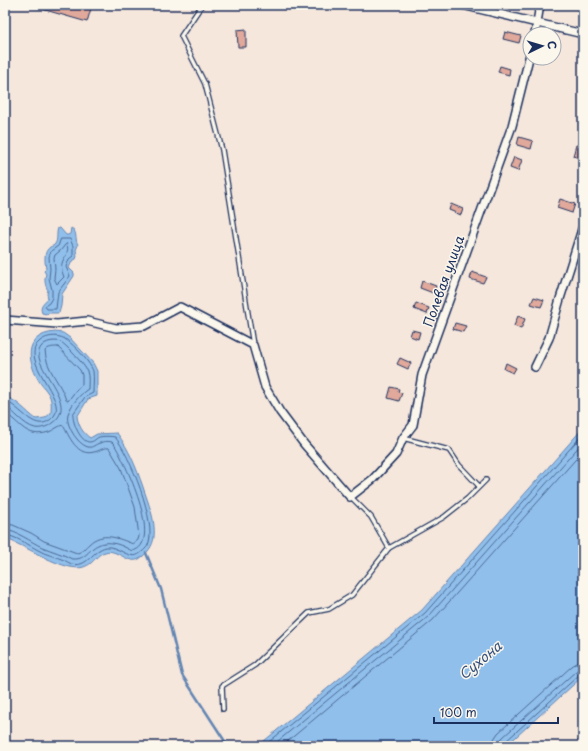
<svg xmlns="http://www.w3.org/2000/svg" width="588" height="751" font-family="'Playpen Sans',sans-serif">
<rect width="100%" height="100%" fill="#f6e7dc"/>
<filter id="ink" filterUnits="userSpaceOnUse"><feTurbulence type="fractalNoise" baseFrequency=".025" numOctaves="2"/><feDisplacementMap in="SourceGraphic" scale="8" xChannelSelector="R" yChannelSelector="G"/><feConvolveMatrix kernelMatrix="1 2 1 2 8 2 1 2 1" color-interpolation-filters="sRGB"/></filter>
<g filter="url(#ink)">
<g fill="#91bfeb" stroke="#6285b3">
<path d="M58,228H60L66,235H68L70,234L71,228L74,230C77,235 75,240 78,245L76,250L77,256L76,259L72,261L69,268L74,273V276L62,294L61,306L59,313H49L46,314L42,313C39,305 44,303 48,298L47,294L48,290C45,286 44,279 46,274L44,271L46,269C45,262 43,252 50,247C52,246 54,246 55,244C58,240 56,233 58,228Z"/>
<path d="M55,332L63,333L70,338L93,363L97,371V396L88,399L77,417C79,426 82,432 90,438L97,434L117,433C130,451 136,467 143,487C148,503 156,520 154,537C153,546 147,554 139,559C128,565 117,548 105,552C97,554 94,563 86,566C72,574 38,554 24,547C18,544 11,541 5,538V397C18,400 26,412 36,419L45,418L51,413C51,408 52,402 50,397C48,392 44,388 41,384C27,363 22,335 55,332Z"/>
<polygon points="583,428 583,676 506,746 258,746 422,610"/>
</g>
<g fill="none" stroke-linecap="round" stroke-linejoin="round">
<g stroke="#4a6996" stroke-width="1">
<polygon points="61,239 70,239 73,246 73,256 69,259 66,267 70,276 58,292 56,309 47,309 45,306 49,303 52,298 52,290 49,278 50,269 49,257 51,251 58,246"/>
<path d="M67,244C71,258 56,258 64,277L57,284L54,278L55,269L54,258L55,255L61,250L65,245Z"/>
<path d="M58,347L80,370L82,375V385L76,390L68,401L66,400C61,383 46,370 45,351C48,347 53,347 58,347Z"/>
<path d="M5,401C21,406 36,437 54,416C68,399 17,359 40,341C45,337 53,335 60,337C69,338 90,362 93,371C94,378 93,386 93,393L85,397L73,414C72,422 81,443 90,442C94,442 96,438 99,437C104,436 110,436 115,437C129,453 158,525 148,545C147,548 140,554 137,555C129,559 116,545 106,547C92,550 88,568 72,564C69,563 66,561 64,560C55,556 46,555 38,550C29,545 15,536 5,535"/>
<path d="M5,406C15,412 23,425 35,428C40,429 48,427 52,423C82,403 27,365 41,347C45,341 55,340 61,342C66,345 85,365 87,371C89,377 88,384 88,389C80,394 71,405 68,414C65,424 77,444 88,447C93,448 95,444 100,443C103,441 108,441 112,442L114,444C124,460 165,545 132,551C120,544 106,538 93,548C86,554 83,560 72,559C63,554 52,551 42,547C31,542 17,531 5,530"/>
<path d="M5,413C21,423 26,439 49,432C54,430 58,426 63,425C69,436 77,457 94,452C100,451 103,447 109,448L121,468L135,507L139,536L138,540L133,544C118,538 102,531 89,544C85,547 83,552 77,553L44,541L31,533L13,525L5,524"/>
<polyline points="264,746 425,613 583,434"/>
<polyline points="272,746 429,616 583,442"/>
<polyline points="282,746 433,620 583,451"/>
<polyline points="493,746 494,739 498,733 572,666 577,663 583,662"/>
<polyline points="499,746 500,741 502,738 576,671 583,668"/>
<polyline points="504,746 506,741 579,675 583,673"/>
</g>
<polyline stroke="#6285b3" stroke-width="2.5" points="146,553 161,589 182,675 228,746"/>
</g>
<g fill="#e1a99b" stroke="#1b2f5e">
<polygon points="35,5 92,5 87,22 35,7"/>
<polygon points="246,29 246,47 238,47 237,30"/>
<polygon points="505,32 521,36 519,43 503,39"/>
<polygon points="500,66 510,69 509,75 498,72"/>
<polygon points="519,137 533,141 531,149 517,145"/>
<polygon points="576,145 583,147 583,159 573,156"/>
<polygon points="514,157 522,160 518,171 510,168"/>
<polygon points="560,199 575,204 572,213 557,208"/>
<polygon points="451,204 463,209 461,215 449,210"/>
<polygon points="472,272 486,277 483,283 470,279"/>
<polygon points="422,281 436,286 433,293 420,288"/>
<polygon points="534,297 544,300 541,307 531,304"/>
<polygon points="416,303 429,308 427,314 414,309"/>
<polygon points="518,316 525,319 521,329 514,326"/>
<polygon points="455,323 466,326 463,332 453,329"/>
<polygon points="412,330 420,332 418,339 410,336"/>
<polygon points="400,358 411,363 408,369 397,364"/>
<polygon points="506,363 516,368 513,373 504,369"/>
<polygon points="391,387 399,389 398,392 402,393 399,401 388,398"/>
</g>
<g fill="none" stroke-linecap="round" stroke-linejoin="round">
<defs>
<g id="service">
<polyline points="202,5 181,36 205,84 222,150 253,345"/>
<polyline points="403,438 449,450 459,465 479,486"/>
<polyline points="389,548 444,517 468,498 486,480"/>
<polyline points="223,709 222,686 255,665 309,613 329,609 352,595 389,548 371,517 351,497"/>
</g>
<g id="minor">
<polyline points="462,5 583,34"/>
<polyline points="535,34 540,5"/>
<polyline points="5,320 57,324 87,321 116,328 144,326 180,307 253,345 265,387 280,412 304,444 350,497 373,479 396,454 403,438 413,425 422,375 512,126 530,54"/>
<polyline points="535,367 549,338 560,299 583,226"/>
</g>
</defs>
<use href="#service" stroke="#1b2f5e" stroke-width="6"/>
<use href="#minor" stroke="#1b2f5e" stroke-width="10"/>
<use href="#service" stroke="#fbf7ec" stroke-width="3.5"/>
<use href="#minor" stroke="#fbf7ec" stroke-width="7"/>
</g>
</g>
<g text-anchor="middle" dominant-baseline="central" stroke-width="3" stroke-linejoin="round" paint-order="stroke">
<g font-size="13" fill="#1b2f5e" stroke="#fbf7ec">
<text transform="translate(443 281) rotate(-70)">Полевая улица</text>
</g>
<g font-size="14" font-style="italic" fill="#385381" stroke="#fbf7ec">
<text transform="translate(480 660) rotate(-40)">Сухона</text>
</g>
</g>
<rect width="588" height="751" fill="none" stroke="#fbf7ec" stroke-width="20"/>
<rect x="10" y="10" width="568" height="731" fill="none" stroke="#1b2f5e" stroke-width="1.5" filter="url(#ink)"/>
<g transform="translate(542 46) rotate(85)"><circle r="19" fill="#fbf7ec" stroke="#a1a7b3"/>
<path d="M0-3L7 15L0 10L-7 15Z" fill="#1b2f5e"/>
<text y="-6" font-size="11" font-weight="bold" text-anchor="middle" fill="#1b2f5e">С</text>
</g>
<path d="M434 717v6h124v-6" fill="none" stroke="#1b2f5e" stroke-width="2"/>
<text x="440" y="717" font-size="12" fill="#1b2f5e" stroke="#fbf7ec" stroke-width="3" paint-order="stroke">100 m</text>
</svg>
